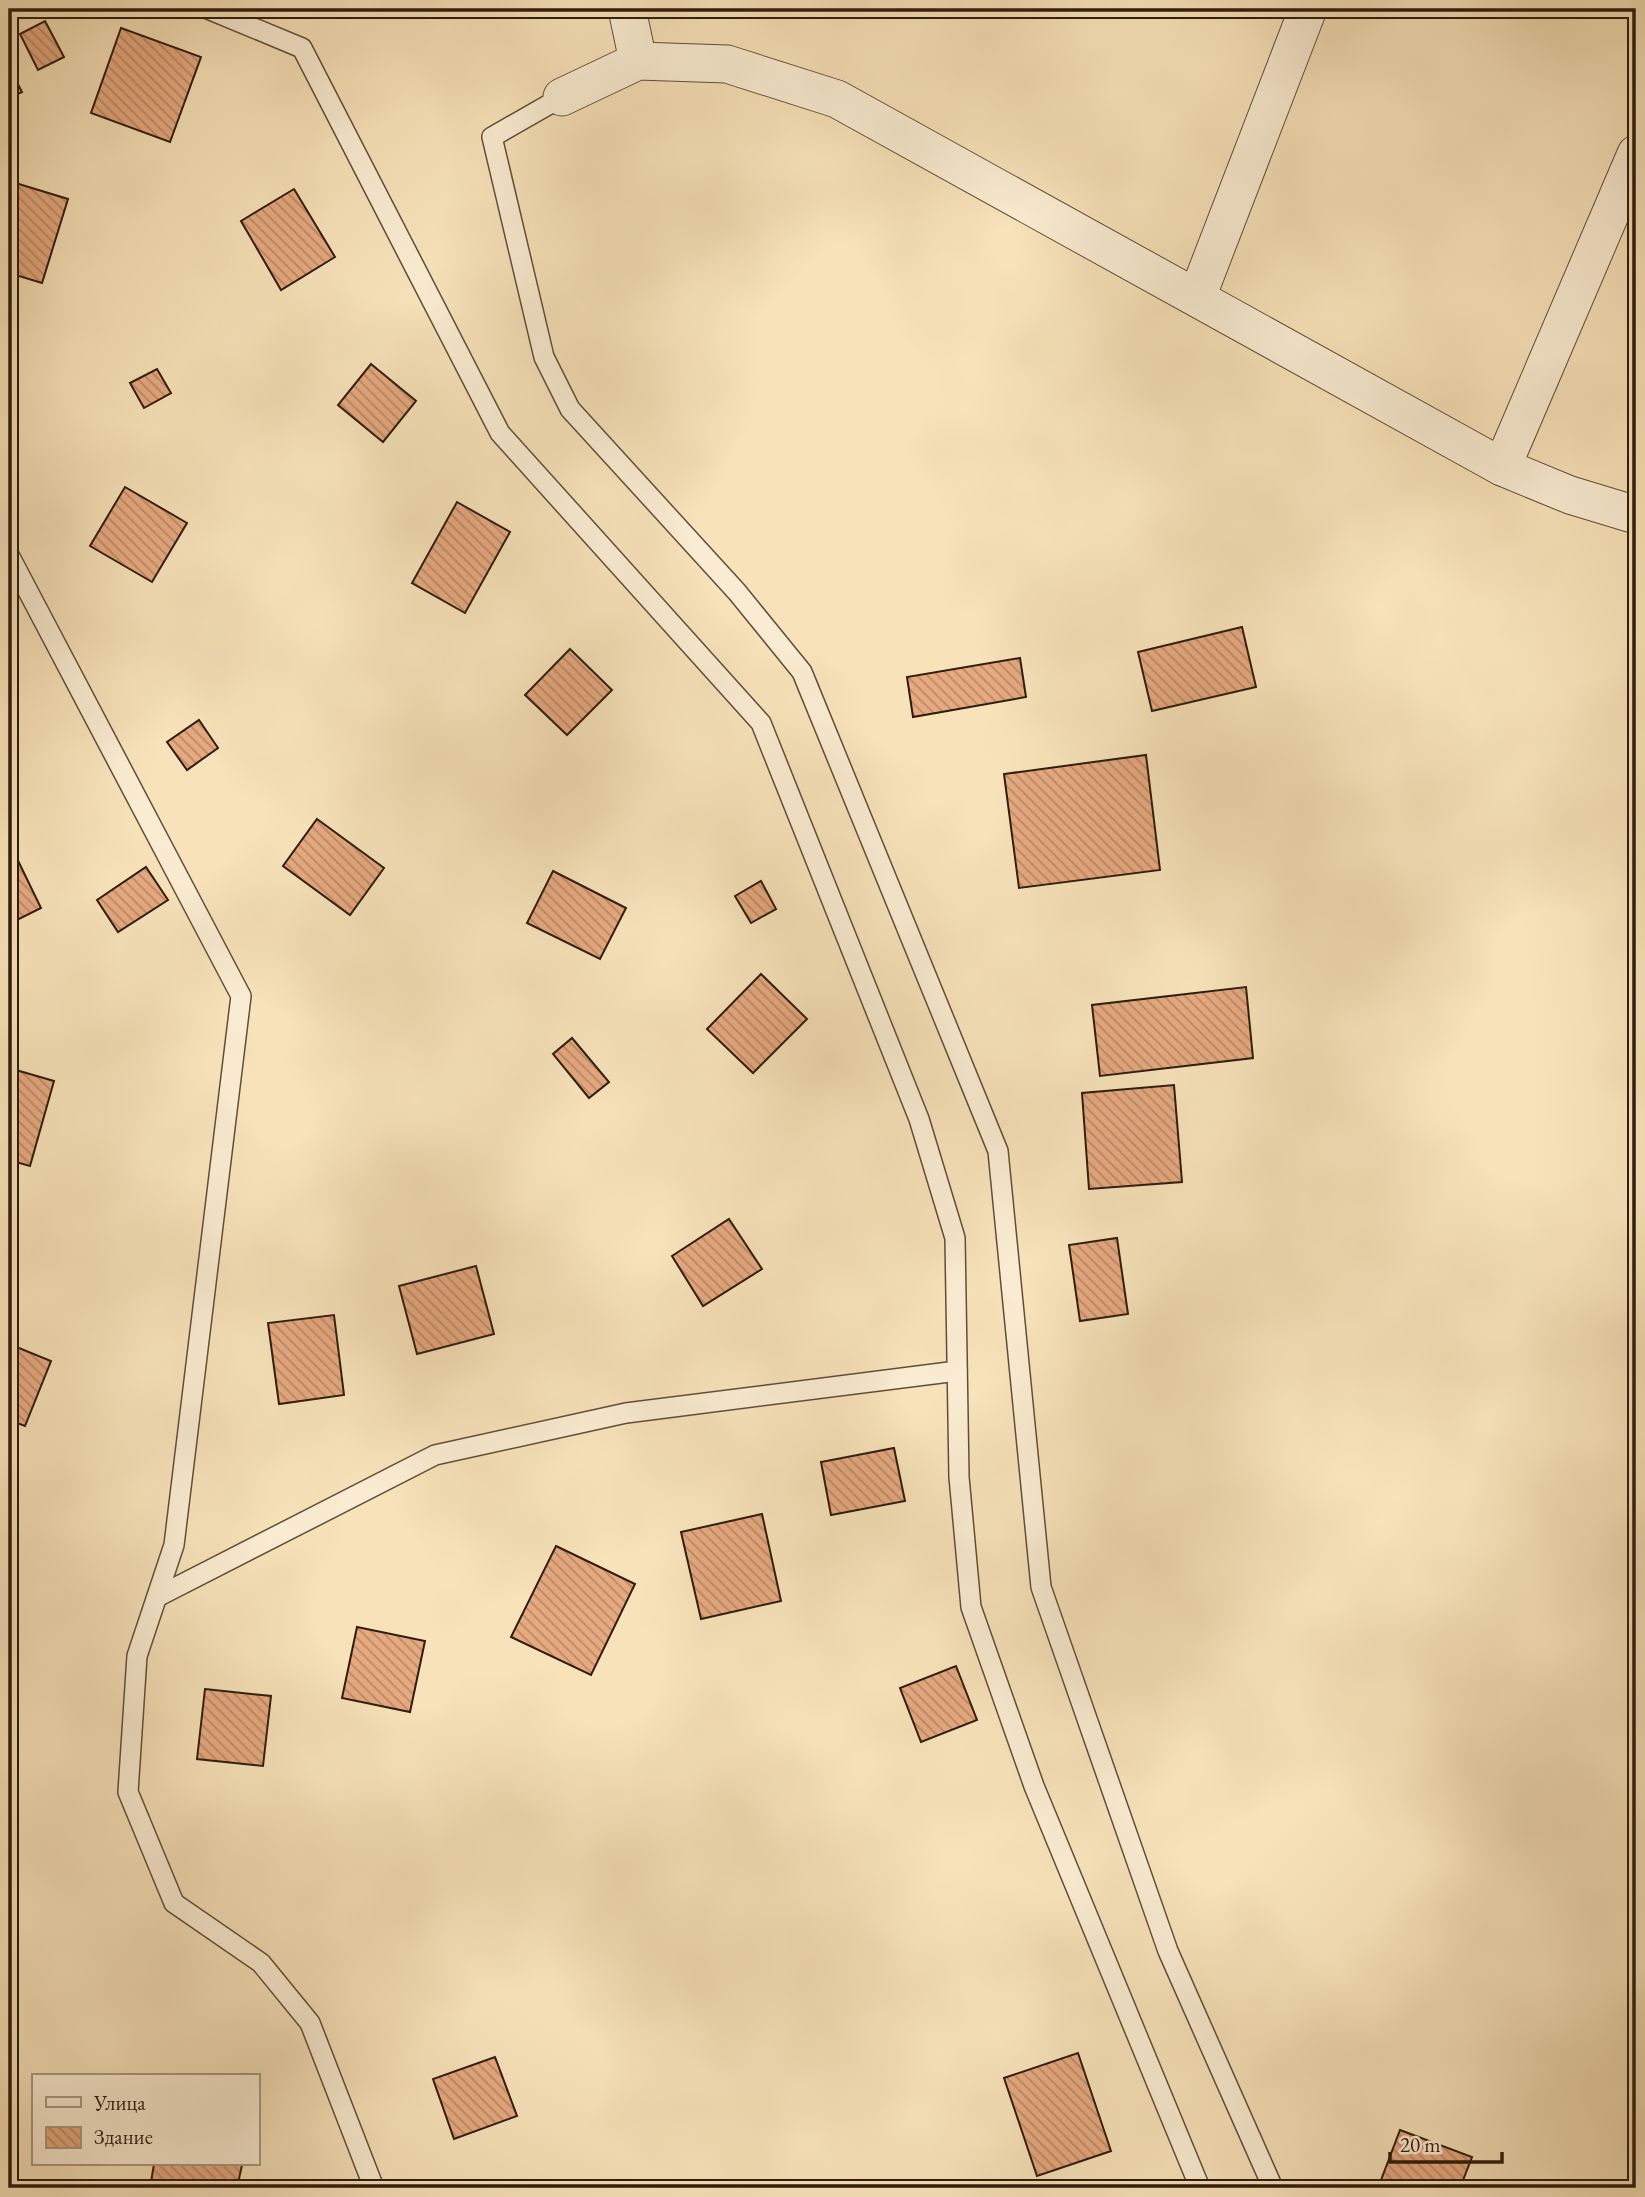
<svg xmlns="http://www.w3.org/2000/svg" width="1645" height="2197" font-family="'EB Garamond',serif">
<defs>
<pattern id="building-back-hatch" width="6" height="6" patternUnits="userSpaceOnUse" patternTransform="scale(1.75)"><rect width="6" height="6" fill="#e6a980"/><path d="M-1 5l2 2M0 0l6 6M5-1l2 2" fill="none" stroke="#bb8967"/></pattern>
</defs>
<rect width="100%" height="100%" fill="#f7e2b9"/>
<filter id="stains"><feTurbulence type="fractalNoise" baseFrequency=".00286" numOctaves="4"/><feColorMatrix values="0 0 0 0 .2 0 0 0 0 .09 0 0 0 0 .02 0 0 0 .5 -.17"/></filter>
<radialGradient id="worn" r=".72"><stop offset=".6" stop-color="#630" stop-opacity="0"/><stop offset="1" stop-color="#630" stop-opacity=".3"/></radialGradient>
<g fill="url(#building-back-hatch)" stroke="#2f1c0d" stroke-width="2">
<polygon points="45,21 64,57 38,70 20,34"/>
<polygon points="121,28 201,57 170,142 91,113"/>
<polygon points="9,67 22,92 9,98"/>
<polygon points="9,181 68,199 42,283 9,273"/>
<polygon points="294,189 335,257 281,290 241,221"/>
<polygon points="371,364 416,401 383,442 338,405"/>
<polygon points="157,369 171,393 144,408 130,383"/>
<polygon points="125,487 187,523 152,582 90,546"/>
<polygon points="457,502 510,532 465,613 412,583"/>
<polygon points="1242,627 1256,687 1152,711 1138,652"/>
<polygon points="570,649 612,690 567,735 525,695"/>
<polygon points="1020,658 1026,697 913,717 907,677"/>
<polygon points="199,720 218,748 187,770 167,742"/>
<polygon points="1146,755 1160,870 1019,888 1004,774"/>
<polygon points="317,819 384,868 350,915 283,866"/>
<polygon points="9,842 41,908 9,924"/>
<polygon points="146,867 168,900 118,932 97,900"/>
<polygon points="553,871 626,908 600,959 527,923"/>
<polygon points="761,881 776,909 751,923 735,896"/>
<polygon points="761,974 807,1019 753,1073 707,1029"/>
<polygon points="1246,987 1253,1058 1100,1076 1092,1005"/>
<polygon points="572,1038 609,1082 589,1098 553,1054"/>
<polygon points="9,1068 54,1081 30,1166 9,1160"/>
<polygon points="1174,1085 1182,1182 1089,1189 1082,1093"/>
<polygon points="729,1219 762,1269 703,1306 672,1256"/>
<polygon points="1117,1238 1128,1314 1080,1321 1069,1245"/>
<polygon points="476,1266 494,1334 417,1354 399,1286"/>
<polygon points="334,1315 344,1395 279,1404 268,1323"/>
<polygon points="9,1344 51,1361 25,1426 9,1420"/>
<polygon points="894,1448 905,1501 831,1515 821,1462"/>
<polygon points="762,1514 781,1601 701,1619 681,1532"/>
<polygon points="556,1546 635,1584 591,1675 511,1637"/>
<polygon points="357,1627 425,1641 410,1712 342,1698"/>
<polygon points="956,1666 977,1720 921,1742 900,1688"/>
<polygon points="205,1689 271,1696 263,1766 197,1759"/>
<polygon points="1078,2053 1111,2151 1037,2176 1004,2078"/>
<polygon points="495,2057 517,2116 454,2139 433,2079"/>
<polygon points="1400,2130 1472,2157 1460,2188 1378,2188"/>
<polygon points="154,2164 235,2164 242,2165 237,2188 150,2188"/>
</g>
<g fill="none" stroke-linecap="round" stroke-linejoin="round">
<defs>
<g id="service">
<polyline points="208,9 302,48 500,433 761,723 919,1119 955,1238 959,1477 971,1607 1034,1786 1200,2188"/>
<polyline points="562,97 492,137 544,357 570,409 737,592 802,672 998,1151 1041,1587 1168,1951 1273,2188"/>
<polyline points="9,555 241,996 174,1545 137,1656 128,1792 174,1903 261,1963 310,2023 374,2188"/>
<polyline points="157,1597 435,1455 626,1413 957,1371"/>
</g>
<g id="minor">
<polyline points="627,9 638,61"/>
<polyline points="562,97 638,61 727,64 837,99 1502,467 1570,495 1636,515"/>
<polyline points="1197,297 1308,9"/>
<polyline points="1502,467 1636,154"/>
</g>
</defs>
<use href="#service" stroke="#614e38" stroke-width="22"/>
<use href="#minor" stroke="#614e38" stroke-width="39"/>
<use href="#service" stroke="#faecd2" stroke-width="19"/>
<use href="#minor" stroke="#faecd2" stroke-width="37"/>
</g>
<rect width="1645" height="2197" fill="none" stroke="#f7e2b9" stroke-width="35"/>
<rect x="10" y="10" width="1624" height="2176" fill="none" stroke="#2f1c0d" stroke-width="3.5"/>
<rect x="18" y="18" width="1610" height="2162" fill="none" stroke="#2f1c0d" stroke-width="2"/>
<rect x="32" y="2074" width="228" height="91" fill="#faecd2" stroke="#a99983" stroke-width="2"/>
<rect x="46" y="2097" width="35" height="10" fill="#faecd2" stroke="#a99983" stroke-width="2"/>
<text x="94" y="2110" font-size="21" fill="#2f1c0d">Улица</text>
<rect x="46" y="2127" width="35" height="21" fill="url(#building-back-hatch)" stroke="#a99983" stroke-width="2"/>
<text x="94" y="2144" font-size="21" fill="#2f1c0d">Здание</text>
<path d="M1390 2152v10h112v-10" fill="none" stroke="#2f1c0d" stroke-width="3.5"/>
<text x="1400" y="2152" font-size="21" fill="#2f1c0d" stroke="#faecd2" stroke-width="5" paint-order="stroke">20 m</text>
<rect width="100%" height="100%" filter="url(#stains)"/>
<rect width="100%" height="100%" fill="url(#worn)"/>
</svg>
